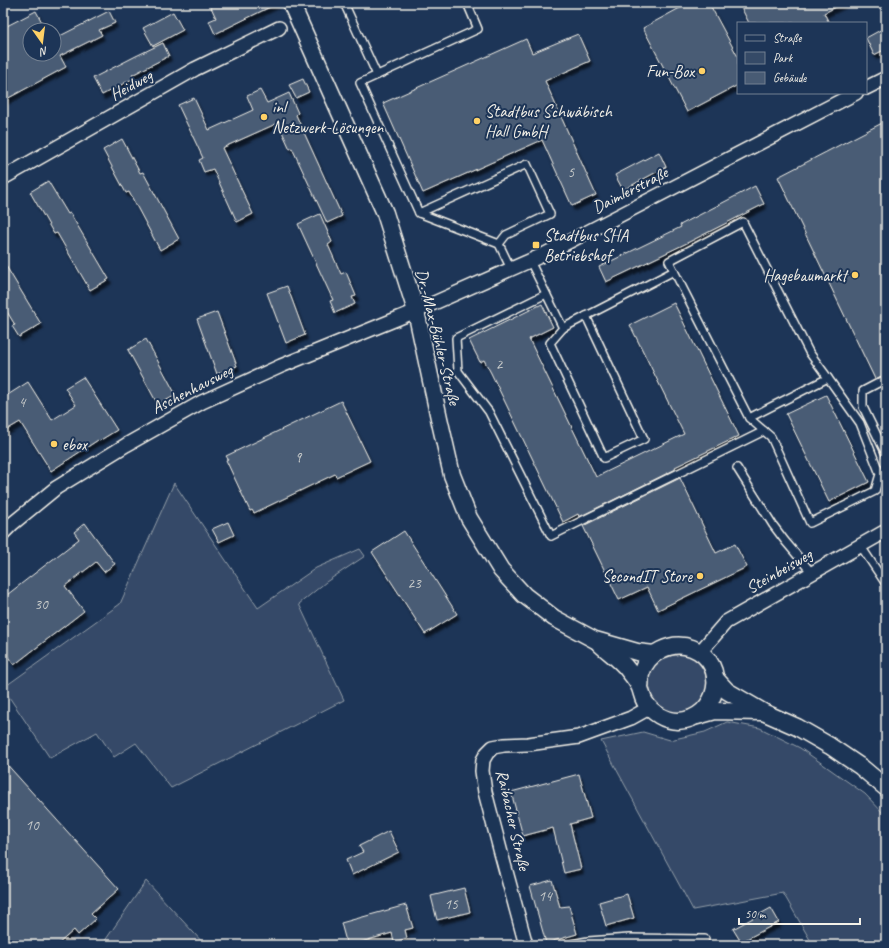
<svg xmlns="http://www.w3.org/2000/svg" width="889" height="948" font-family="Caveat,sans-serif">
<defs>
<filter id="shadow"><feDropShadow dx="2.5" dy="4.5" stdDeviation="1" flood-color="#0009"/></filter>
</defs>
<rect width="100%" height="100%" fill="#1d3557"/>
<filter id="ink" filterUnits="userSpaceOnUse"><feTurbulence type="fractalNoise" baseFrequency=".025" numOctaves="2"/><feDisplacementMap in="SourceGraphic" scale="8" xChannelSelector="R" yChannelSelector="G"/><feConvolveMatrix kernelMatrix="1 2 1 2 8 2 1 2 1" color-interpolation-filters="sRGB"/></filter>
<g filter="url(#ink)">
<g fill="#354a67" stroke="#949ea8">
<polygon points="174,483 258,608 316,568 360,549 365,556 326,582 299,604 344,700 171,788 136,743 114,757 97,732 50,758 3,688 120,604"/>
<circle cx="677" cy="684" r="30"/>
<polygon points="727,722 760,728 800,748 865,794 886,816 886,945 813,945 783,893 693,910 601,741 643,732 670,740 705,732"/>
<polygon points="146,881 205,945 102,945"/>
</g>
<g fill="#485b74" stroke="#f4f1e8" filter="url(#shadow)">
<polygon points="209,3 278,3 215,34 209,21 216,18"/>
<polygon points="689,3 709,3 738,57 738,85 687,112 643,28"/>
<polygon points="739,3 844,3 824,13 829,23 749,23"/>
<polygon points="36,11 46,30 30,30 30,54 54,54 54,39 109,11 115,23 99,30 102,35 60,56 66,67 3,101 3,28"/>
<polygon points="173,12 183,30 153,46 143,28"/>
<polygon points="886,27 886,49 874,55 866,38"/>
<polygon points="578,34 590,61 545,81 596,195 572,206 542,140 423,193 383,103 526,39 532,53"/>
<polygon points="163,43 169,56 132,75 134,78 102,95 93,78 136,56"/>
<polygon points="303,79 309,92 296,98 289,85"/>
<polygon points="260,90 267,103 289,93 298,113 296,115 342,216 327,223 292,148 290,149 278,123 222,148 253,214 237,222 213,169 204,172 199,160 203,158 178,105 194,98 209,130 253,110 247,96"/>
<polygon points="886,121 886,374 875,379 778,177"/>
<polygon points="122,139 140,173 143,172 179,239 160,250 129,192 126,193 103,150"/>
<polygon points="659,152 666,167 623,190 615,175"/>
<polygon points="48,181 68,214 70,213 109,279 90,290 57,233 54,234 30,192"/>
<polygon points="755,186 764,204 689,242 606,282 599,267 681,227 680,225"/>
<polygon points="320,214 332,242 328,245 341,274 346,272 356,296 352,297 355,304 335,313 330,301 333,300 298,224"/>
<polygon points="3,261 41,324 19,337 12,326 15,325 3,305"/>
<polygon points="287,286 305,335 286,343 267,293"/>
<polygon points="674,303 739,436 675,467 676,469 579,517 578,514 563,522 491,373 484,360 480,362 469,340 542,304 553,327 529,339 596,477 684,434 630,325"/>
<polygon points="217,312 237,366 217,374 197,319"/>
<polygon points="146,339 176,395 158,405 128,350"/>
<polygon points="83,377 117,430 99,441 98,440 51,471 20,422 3,432 3,398 28,382 52,420 76,405 65,388"/>
<polygon points="826,395 869,482 829,502 786,414"/>
<polygon points="341,401 370,461 336,477 335,474 254,513 252,510 250,511 226,460 228,459 226,456"/>
<polygon points="680,478 716,553 735,544 747,567 658,610 647,587 619,600 583,526"/>
<polygon points="228,522 234,535 219,542 212,529"/>
<polygon points="85,523 115,564 104,572 96,562 65,586 84,611 14,665 3,650 3,598 79,539 74,532"/>
<polygon points="404,531 457,614 425,634 372,552"/>
<polygon points="3,760 119,889 91,914 96,919 78,935 74,930 57,945 3,945"/>
<polygon points="579,774 591,818 570,824 581,869 564,873 553,828 523,836 511,792"/>
<polygon points="389,831 399,852 352,875 346,860 363,852 359,846"/>
<polygon points="552,880 560,907 569,906 577,934 546,943 530,886"/>
<polygon points="464,888 470,912 437,920 431,896"/>
<polygon points="627,894 634,918 606,926 599,902"/>
<polygon points="406,905 413,928 405,930 407,938 394,942 392,933 351,945 347,945 341,923"/>
<polygon points="771,908 779,922 741,942 733,929"/>
</g>
<g fill="none" stroke-linecap="round" stroke-linejoin="round">
<defs>
<g id="service">
<polyline points="344,3 377,75"/>
<polyline points="467,3 478,29 360,83 419,213 499,244 511,269"/>
<polyline points="419,213 527,164 550,214 506,235 499,244"/>
<polyline points="530,261 563,328 674,271 749,418 771,437 810,523 875,491 880,474 860,423 828,378"/>
<polyline points="674,271 669,261 743,222 809,352 828,378 749,418"/>
<polyline points="546,294 456,338 458,371 489,412 551,536 764,431"/>
<polyline points="563,328 550,343 604,458 644,439 586,316"/>
<polyline points="886,383 884,380 863,391 863,407 886,454"/>
<polyline points="737,468 773,525 785,541 812,573"/>
<polyline points="860,545 886,584"/>
<polyline points="565,945 588,941 629,938 705,939"/>
</g>
<g id="minor">
<polyline points="866,88 886,78"/>
<polyline points="3,178 195,69 279,28"/>
<polyline points="3,533 12,524 56,488 126,445 202,402 281,366 416,311 545,254 856,93"/>
<polyline points="700,652 726,622 886,531"/>
<polyline points="526,945 501,853 485,792 482,771 483,760 487,753 493,747 504,745 528,744 579,737 631,718 649,708"/>
</g>
<g id="tertiary">
<polyline points="291,3 385,213 416,311 439,418 452,475 469,518 501,570 524,595 554,618 595,640 637,652 654,654"/>
<path d="M599,643C608,652 621,660 628,670C632,675 638,682 640,688C642,693 642,697 645,702C652,713 665,721 678,721C719,719 730,663 692,648C671,640 647,653 641,674C640,678 641,683 640,687"/>
<polyline points="715,678 727,691 763,712 797,727 830,746 861,767 886,788"/>
<polyline points="697,716 715,711 761,712"/>
</g>
</defs>
<use href="#service" stroke="#f4f1e8" stroke-width="10"/>
<use href="#minor" stroke="#f4f1e8" stroke-width="16"/>
<use href="#tertiary" stroke="#f4f1e8" stroke-width="19"/>
<use href="#service" stroke="#1d3557" stroke-width="7"/>
<use href="#minor" stroke="#1d3557" stroke-width="13"/>
<use href="#tertiary" stroke="#1d3557" stroke-width="16"/>
</g>
</g>
<g fill="#ffd166" stroke="#1d3557" stroke-width="1.5">
<circle cx="702" cy="71" r="4"/>
<circle cx="264" cy="117" r="4"/>
<circle cx="477" cy="121" r="4"/>
<rect x="532" y="241" width="8" height="8" rx="2"/>
<circle cx="855" cy="275" r="4"/>
<circle cx="54" cy="444" r="4"/>
<circle cx="700" cy="576" r="4"/>
</g>
<g text-anchor="middle" dominant-baseline="central" stroke-width="4" stroke-linejoin="round" paint-order="stroke">
<g font-size="15" fill="#c9cccb">
<text x="571" y="172">5</text>
<text x="499" y="364">2</text>
<text x="22" y="402">4</text>
<text x="298" y="457">9</text>
<text x="414" y="583">23</text>
<text x="41" y="604">30</text>
<text x="32" y="825">10</text>
<text x="545" y="896">14</text>
<text x="451" y="904">15</text>
</g>
<g font-size="17" fill="#f4f1e8" stroke="#1d3557" text-anchor="start">
<text x="694" y="71" text-anchor="end">Fun-Box</text>
<text x="272" y="107">inl<tspan x="272" dy="20">Netzwerk-Lösungen</tspan></text>
<text x="485" y="111">Stadtbus Schwäbisch<tspan x="485" dy="20">Hall GmbH</tspan></text>
<text x="544" y="235">Stadtbus SHA<tspan x="544" dy="20">Betriebshof</tspan></text>
<text x="847" y="275" text-anchor="end">Hagebaumarkt</text>
<text x="62" y="444">ebox</text>
<text x="692" y="576" text-anchor="end">SecondIT Store</text>
</g>
<g font-size="17" fill="#f4f1e8" stroke="#1d3557">
<text transform="translate(131 85) rotate(-29)">Heidweg</text>
<text transform="translate(630 190) rotate(-27)">Daimlerstraße</text>
<text transform="translate(438 337) rotate(76)">Dr.-Max-Bühler-Straße</text>
<text transform="translate(192 389) rotate(-27)">Aschenhausweg</text>
<text transform="translate(779 571) rotate(-30)">Steinbeisweg</text>
<text transform="translate(513 820) rotate(77)">Raibacher Straße</text>
</g>
</g>
<rect width="889" height="948" fill="none" stroke="#1d3557" stroke-width="16"/>
<rect x="8" y="8" width="873" height="932" fill="none" stroke="#f4f1e8" stroke-width="1.5" filter="url(#ink)"/>
<rect x="737" y="22" width="130" height="72" fill="#1d3557" stroke="#738091"/>
<rect x="745" y="35" width="20" height="6" fill="#1d3557" stroke="#738091"/>
<text x="773" y="42" font-size="12" fill="#f4f1e8">Straße</text>
<rect x="745" y="52" width="20" height="12" fill="#354a67" stroke="#738091"/>
<text x="773" y="62" font-size="12" fill="#f4f1e8">Park</text>
<rect x="745" y="72" width="20" height="12" fill="#485b74" stroke="#738091"/>
<text x="773" y="82" font-size="12" fill="#f4f1e8">Gebäude</text>
<g transform="translate(42 42) rotate(166)"><circle r="19" fill="#1d3557" stroke="#738091"/>
<path d="M0-3L7 15L0 10L-7 15Z" fill="#ffd166"/>
<text y="-6" font-size="11" font-weight="bold" text-anchor="middle" fill="#f4f1e8">N</text>
</g>
<path d="M739 918v6h121v-6" fill="none" stroke="#f4f1e8" stroke-width="2"/>
<text x="745" y="918" font-size="12" fill="#f4f1e8" stroke="#1d3557" stroke-width="3" paint-order="stroke">50 m</text>
</svg>
